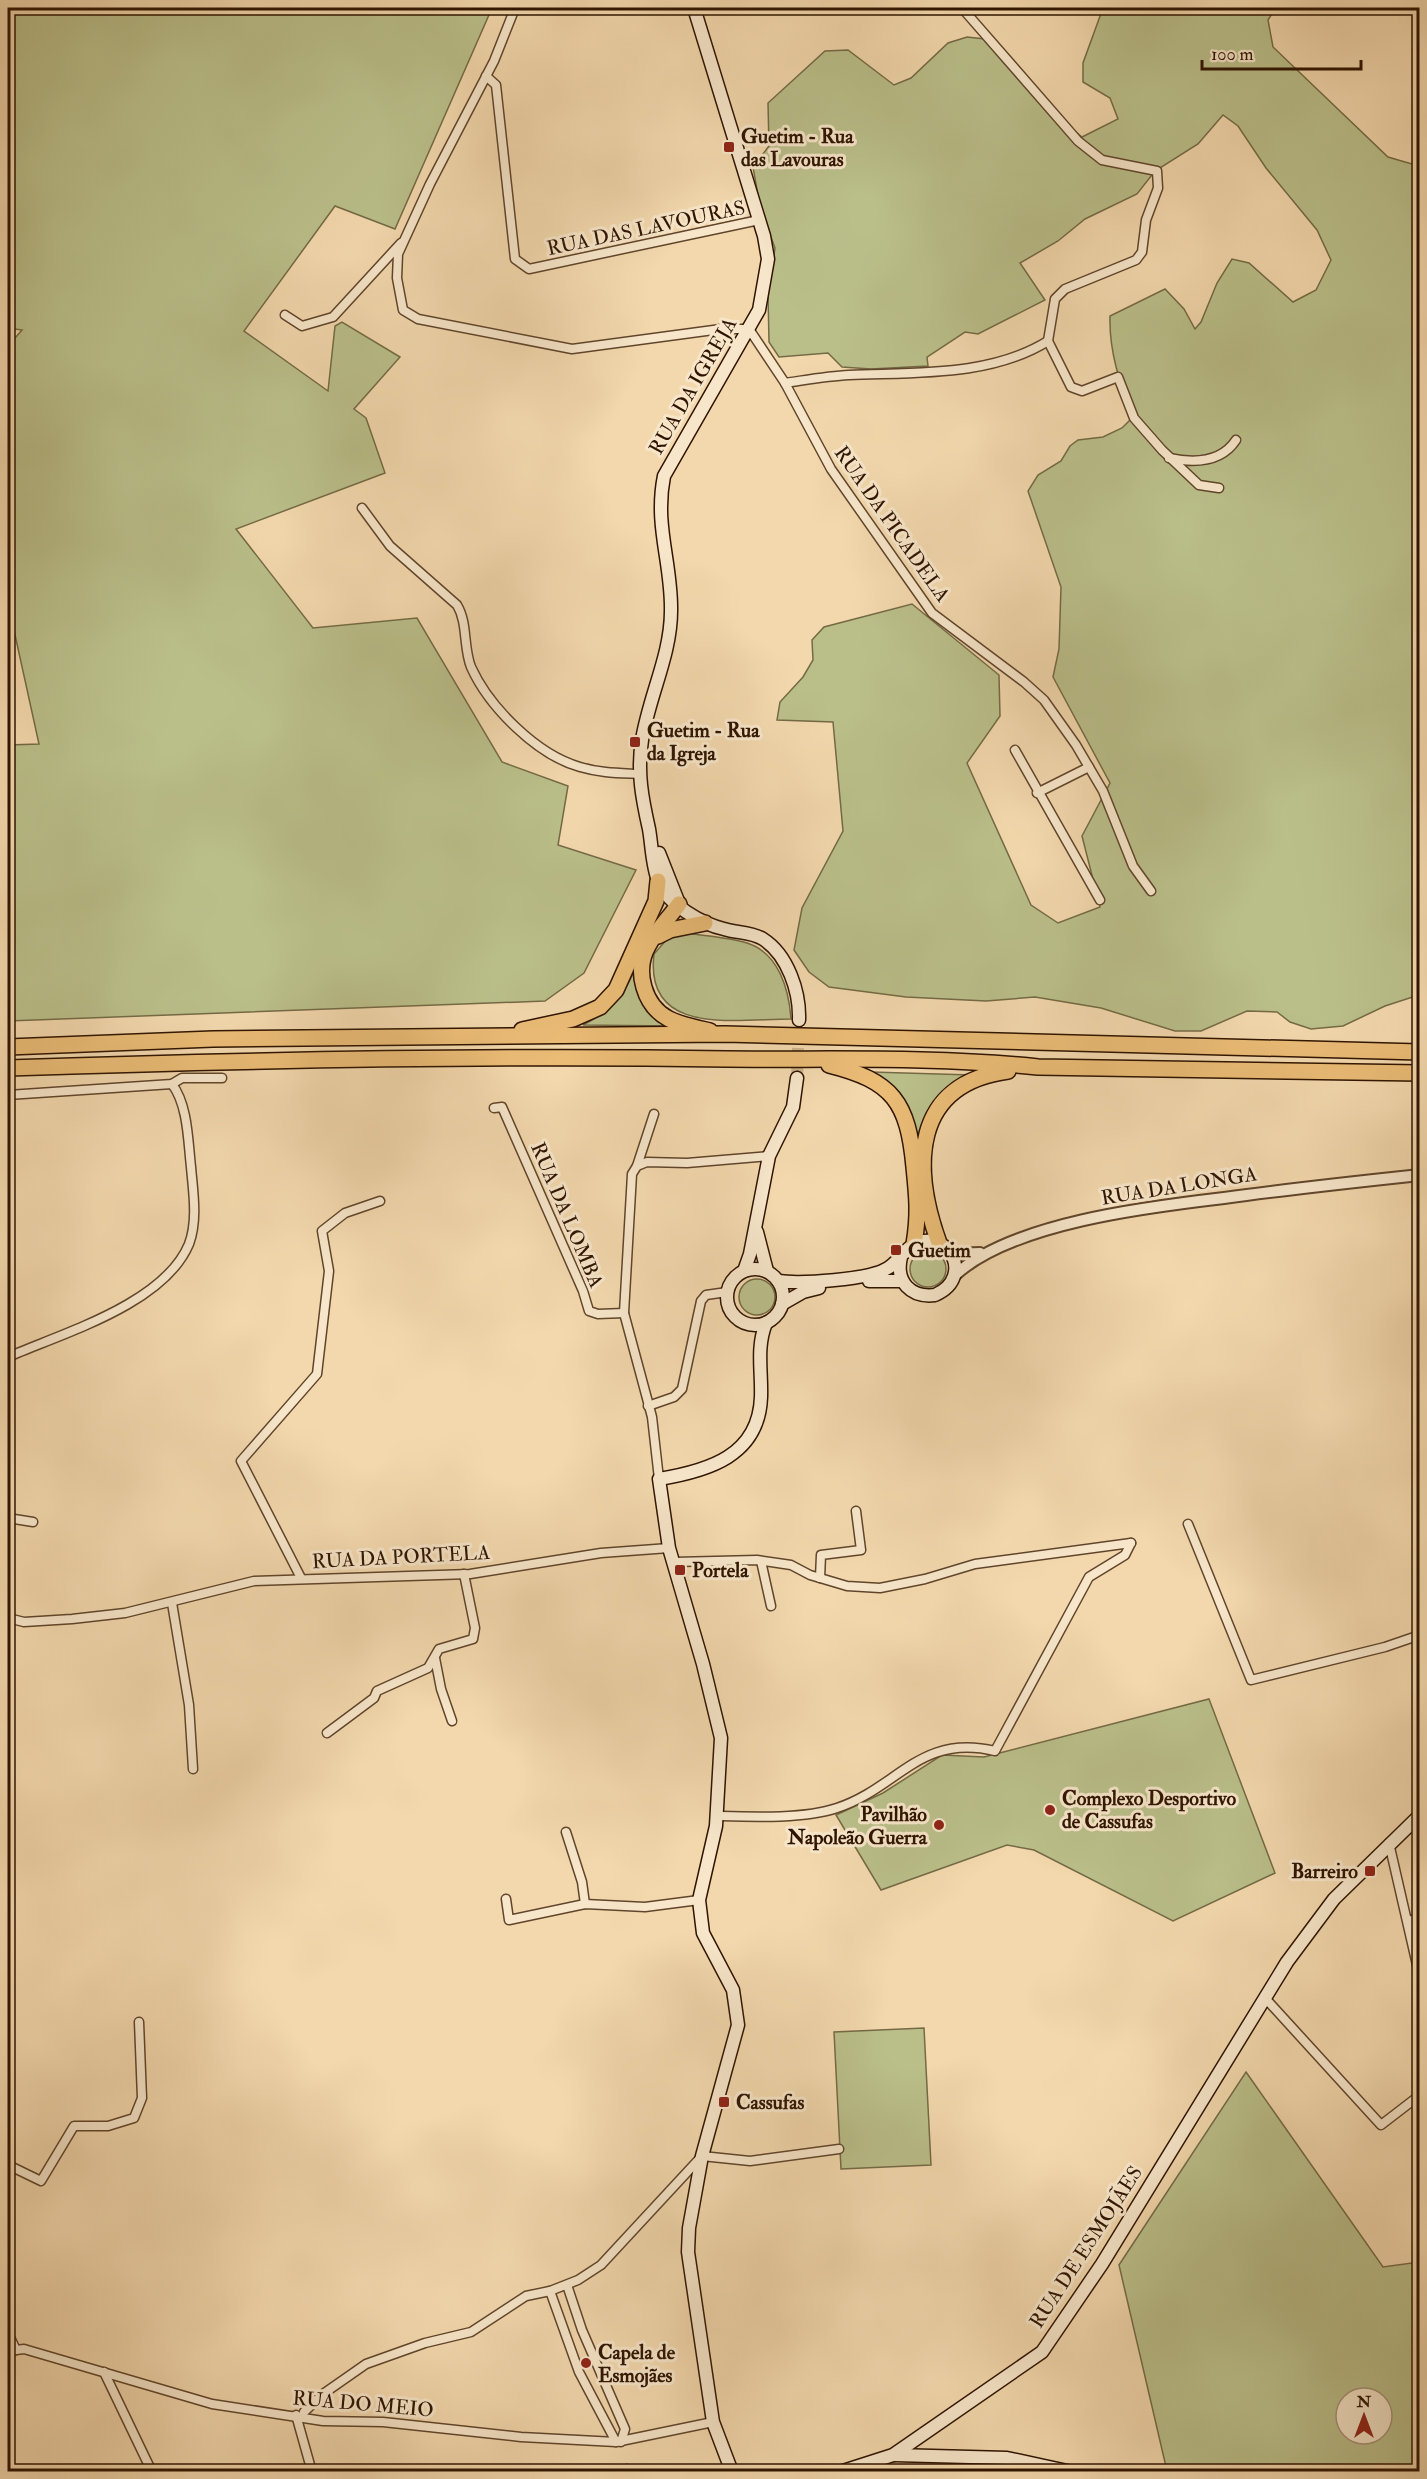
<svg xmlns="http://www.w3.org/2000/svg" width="1427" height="2479" font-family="'IM FELL Double Pica',serif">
<rect width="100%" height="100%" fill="#f3d8ad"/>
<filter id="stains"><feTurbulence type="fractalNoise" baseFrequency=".00333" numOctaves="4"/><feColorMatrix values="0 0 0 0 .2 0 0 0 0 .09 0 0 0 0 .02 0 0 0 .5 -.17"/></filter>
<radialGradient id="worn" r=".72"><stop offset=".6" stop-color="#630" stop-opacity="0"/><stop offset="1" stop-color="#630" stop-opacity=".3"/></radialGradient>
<g fill="#babf8a" stroke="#746a45" stroke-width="1.5" fill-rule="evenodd">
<polygon points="8,8 492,8 395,229 335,206 244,331 328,391 335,326 342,322 400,357 354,409 366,418 385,473 236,529 313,628 417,618 502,762 568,786 558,845 636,870 584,973 545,1001 8,1021 8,745 39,744 8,603 8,346 22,330 8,328"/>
<path d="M1103,8H1276L1268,20L1273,47L1388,157L1419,166V995L1385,1006L1343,1026L1311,1029L1290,1022L1277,1012L1247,1011L1201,1031H1175L1101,1008L1035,997L986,1001L906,997L829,987L809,972L794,950L802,908L843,831L833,722L777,720L780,702L803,677L813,660L812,640L824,627L912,604L999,675L1000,716L967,763L1031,905L1058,923L1100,907L1082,836L1110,783L1053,677L1059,649L1061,587L1028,491L1038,475L1061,461L1070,446L1078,440L1103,437L1122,428L1134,416C1119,384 1109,351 1110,316L1165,289L1184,309L1195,329L1201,322L1217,283L1232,259L1249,263L1293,302L1316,290L1331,260L1317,230L1266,168L1238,126L1223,115L1198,144L1155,171L1137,194L1085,219L1058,241L1020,263L1045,300L978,334L965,332L927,357L928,366L871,369L842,367L828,353L779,357L769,342L768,294L775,248L760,207L753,167L769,146L768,103L825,51L848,50L894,85L911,78L948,43L967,37L994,40L1063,122L1082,137L1118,119L1110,98L1083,82V63Z"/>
<path d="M686,933C705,936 728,937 747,943C779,953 789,990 791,1019C736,1019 644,1037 654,954L668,938Z"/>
<path d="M637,964L668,1026L583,1025C611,1011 626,993 637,964Z"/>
<polygon points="871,1072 972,1075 958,1082 918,1153"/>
<circle cx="928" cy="1269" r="18"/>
<circle cx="757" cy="1297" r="18"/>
<polygon points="1209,1699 1275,1873 1173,1921 1034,1850 1007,1845 881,1890 836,1815 883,1793 942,1755 984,1757"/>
<polygon points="924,2028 931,2165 841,2169 834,2032"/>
<path d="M1246,2072L1383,2267L1419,2262V2471H1167L1119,2265ZM1346,2398H1382V2434H1346Z"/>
</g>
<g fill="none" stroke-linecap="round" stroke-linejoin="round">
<polyline stroke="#ccb18a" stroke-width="12" stroke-dasharray="12 6" stroke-linecap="butt" points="797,1078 799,1020"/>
<defs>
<g id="minor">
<polyline points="515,8 494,61 430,184 398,254 397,278 403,310 418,319 572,349 721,329 749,329 785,383 831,469 932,613 1024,682 1044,700 1076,745 1103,791 1133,866 1151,891"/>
<polyline points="962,8 1078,141 1102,160 1157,171 1158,188 1146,220 1142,252 1136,260 1065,289 1055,299 1048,341 1071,387 1082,391 1118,377 1134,418 1162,450 1199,485 1219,488"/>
<polyline points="486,76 496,85 515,259 529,269 759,220"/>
<polyline points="285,315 302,326 333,317 401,243"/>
<path d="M785,383C806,380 828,376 849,375C915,372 990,377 1048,341"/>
<path d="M1169,458C1193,463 1221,463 1236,440"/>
<path d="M362,508L390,546L457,605C468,623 463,647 471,667C489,707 537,755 580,767C600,773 619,773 639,774"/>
<polyline points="1015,750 1100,900"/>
<polyline points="1037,793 1089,767"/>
<polyline points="8,1095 172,1084 182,1078 222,1078"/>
<polyline points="494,1108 502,1107 583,1291 589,1311 598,1314 624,1313"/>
<polyline points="637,1166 654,1114"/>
<path d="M8,1357C63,1333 164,1304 189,1244C198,1220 193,1191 191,1167C188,1141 188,1105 172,1084"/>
<polyline points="648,1406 674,1397 682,1389 701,1301 706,1295 727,1292"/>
<polyline points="659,1479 652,1417 624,1313 632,1174 637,1166 647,1162 687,1163 769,1156"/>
<polyline points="8,1518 33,1522"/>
<polyline points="1188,1524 1251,1680 1385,1647 1420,1635"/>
<polyline points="761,1561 771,1606"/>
<polyline points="674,1562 757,1560 791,1565 810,1575 847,1586 880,1588 925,1579 975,1564 1131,1543"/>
<polyline points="301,1578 241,1461 317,1374 329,1271 322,1231 345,1213 380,1201"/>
<polyline points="820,1578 821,1555 861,1550 856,1511"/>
<polyline points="172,1603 189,1705 193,1769"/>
<polyline points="8,1618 24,1622 72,1619 125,1613 254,1581 470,1574 601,1553 669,1548"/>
<polyline points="435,1658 441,1689 452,1721"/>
<polyline points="327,1733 374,1698 377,1691 428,1668 439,1649 473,1639 475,1628 464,1574"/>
<path d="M718,1816C752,1817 805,1819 837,1808C898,1788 920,1733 995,1751L1089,1577L1125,1555L1131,1543"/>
<polyline points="566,1832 582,1882 585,1904"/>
<polyline points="1389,1843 1420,1978"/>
<polyline points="506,1899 509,1920 585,1904 645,1907 699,1900"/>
<polyline points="1409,1921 1420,1917"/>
<polyline points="1266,1999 1381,2125 1420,2095"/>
<polyline points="8,2165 41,2181 74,2126 108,2126 134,2118 142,2098 139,2022"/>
<polyline points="567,2285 582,2330 625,2429 621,2442"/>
<polyline points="550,2291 579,2372 616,2442"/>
<polyline points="8,2333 16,2350"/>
<polyline points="8,2351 24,2349 212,2404 323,2421 383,2422 521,2437 616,2442 713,2422"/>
<polyline points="104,2372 152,2472"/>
<polyline points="296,2415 312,2472"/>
<polyline points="302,2417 304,2412 323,2394 366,2364 425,2343 471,2332 526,2296 550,2291 578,2280 601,2265 702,2156 750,2161 839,2149"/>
<polyline points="627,2469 628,2472"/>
</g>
<g id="tertiary">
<polyline points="951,1254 980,1253"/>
<path d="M955,1275C1012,1223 1147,1207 1224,1198C1289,1189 1354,1182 1420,1175"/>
</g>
<g id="secondary">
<path d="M694,8L764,236L768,259L759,310L664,476C654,526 672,563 671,611C671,655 649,696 642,740C637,772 642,798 649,829C652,846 652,867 659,883C669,905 702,924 724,929C737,933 752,932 763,939C788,955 800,992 799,1020"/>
<polyline points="659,853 678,901"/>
<polyline points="757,1232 767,1271"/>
<circle cx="755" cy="1297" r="28"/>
<polyline points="744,1271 750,1254 769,1156 793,1107 797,1078"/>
<path d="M778,1281C800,1284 869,1280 888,1268C901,1260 907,1243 924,1241C943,1238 960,1257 954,1276C951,1286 944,1291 935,1295C911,1298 895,1282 901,1257"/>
<polyline points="869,1281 902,1281"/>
<polyline points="782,1304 803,1292 819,1288"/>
<polyline points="895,2455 1007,2458 1072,2472"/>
<path d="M732,2472L713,2422L688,2252L689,2228L702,2156L738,2025L733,1990L703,1933L699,1900L716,1826L721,1738L703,1664L669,1548L659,1479C708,1471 759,1456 761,1397C762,1371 756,1348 766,1323"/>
<polyline points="840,2472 893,2455 1042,2352 1102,2264 1287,1962 1334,1899 1420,1815"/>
</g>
<g id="motorway">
<path d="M679,904C669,918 656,931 648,946C634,971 644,1006 669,1019C681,1025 697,1028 710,1031"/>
<polyline points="658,936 670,930 705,923"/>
<polyline points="522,1030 573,1019 600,1007 616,990 656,901 658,881"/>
<polyline points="8,1047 213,1039 725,1034 1420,1052"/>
<path d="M829,1065C893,1081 908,1102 914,1167C917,1196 919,1215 914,1244"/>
<path d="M8,1068C248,1060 487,1055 727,1059C830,1060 935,1056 1038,1067L1420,1073"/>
<path d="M939,1243C912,1168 911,1084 1008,1071"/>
</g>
</defs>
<use href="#minor" stroke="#60452b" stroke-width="11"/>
<use href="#tertiary" stroke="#60452b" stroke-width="14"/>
<use href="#secondary" stroke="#2f1400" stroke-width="15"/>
<use href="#motorway" stroke="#2f1400" stroke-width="18"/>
<use href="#minor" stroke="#f7e6ca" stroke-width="8"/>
<use href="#tertiary" stroke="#f7e6ca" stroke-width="10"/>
<use href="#secondary" stroke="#f7e6ca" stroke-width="12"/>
<use href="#motorway" stroke="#eabc76" stroke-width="15"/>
</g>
<g fill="#8f2418" stroke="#f7e6ca" stroke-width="2">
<rect x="723" y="141" width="12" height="12" rx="3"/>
<rect x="629" y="736" width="12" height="12" rx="3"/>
<rect x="890" y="1244" width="12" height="12" rx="3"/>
<rect x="674" y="1564" width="12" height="12" rx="3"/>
<circle cx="1050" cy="1810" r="6"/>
<circle cx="939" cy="1825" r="6"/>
<rect x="1364" y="1865" width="12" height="12" rx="3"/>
<rect x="718" y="2096" width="12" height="12" rx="3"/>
<circle cx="586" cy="2363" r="6"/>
</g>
<g text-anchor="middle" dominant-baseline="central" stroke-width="6" stroke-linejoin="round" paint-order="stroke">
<g font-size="20" font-weight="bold" fill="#2f1400" stroke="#f7e6ca" text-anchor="start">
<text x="741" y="136">Guetim - Rua<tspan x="741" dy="23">das Lavouras</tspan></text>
<text x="647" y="730">Guetim - Rua<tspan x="647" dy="23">da Igreja</tspan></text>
<text x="908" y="1250">Guetim</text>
<text x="692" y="1570">Portela</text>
<text x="1062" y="1798">Complexo Desportivo<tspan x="1062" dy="23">de Cassufas</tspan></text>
<text x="927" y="1814" text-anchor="end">Pavilhão<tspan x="927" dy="23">Napoleão Guerra</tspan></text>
<text x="1358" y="1871" text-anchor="end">Barreiro</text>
<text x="736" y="2102">Cassufas</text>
<text x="598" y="2352">Capela de<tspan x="598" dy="23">Esmojães</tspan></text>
</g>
<g font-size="20" fill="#2f1400" stroke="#f7e6ca">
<text transform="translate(646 228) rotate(-12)">RUA DAS LAVOURAS</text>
<text transform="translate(693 386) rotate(-60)">RUA DA IGREJA</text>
<text transform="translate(892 524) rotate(55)">RUA DA PICADELA</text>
<text transform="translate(1179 1186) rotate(-9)">RUA DA LONGA</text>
<text transform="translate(567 1215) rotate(67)">RUA DA LOMBA</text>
<text transform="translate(401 1557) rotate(-3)">RUA DA PORTELA</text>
<text transform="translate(1086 2247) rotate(-57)">RUA DE ESMOJÃES</text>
<text transform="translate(363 2404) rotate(5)">RUA DO MEIO</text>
</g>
</g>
<rect width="1427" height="2479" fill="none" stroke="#f3d8ad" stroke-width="30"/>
<rect x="9" y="9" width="1409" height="2461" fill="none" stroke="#2f1400" stroke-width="3"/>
<rect x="15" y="15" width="1397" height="2449" fill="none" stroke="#2f1400" stroke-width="1.5"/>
<g transform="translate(1364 2416)"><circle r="28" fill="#f7e6ca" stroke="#a79279" stroke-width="1.5"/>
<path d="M0-4.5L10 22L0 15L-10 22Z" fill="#8f2418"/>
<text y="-9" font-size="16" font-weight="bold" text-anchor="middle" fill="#2f1400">N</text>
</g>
<path d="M1202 60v9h159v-9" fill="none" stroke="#2f1400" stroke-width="3"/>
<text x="1211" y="60" font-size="18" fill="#2f1400" stroke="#f7e6ca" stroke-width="4.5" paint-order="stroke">100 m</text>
<rect width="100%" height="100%" filter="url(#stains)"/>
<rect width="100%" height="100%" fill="url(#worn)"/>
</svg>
